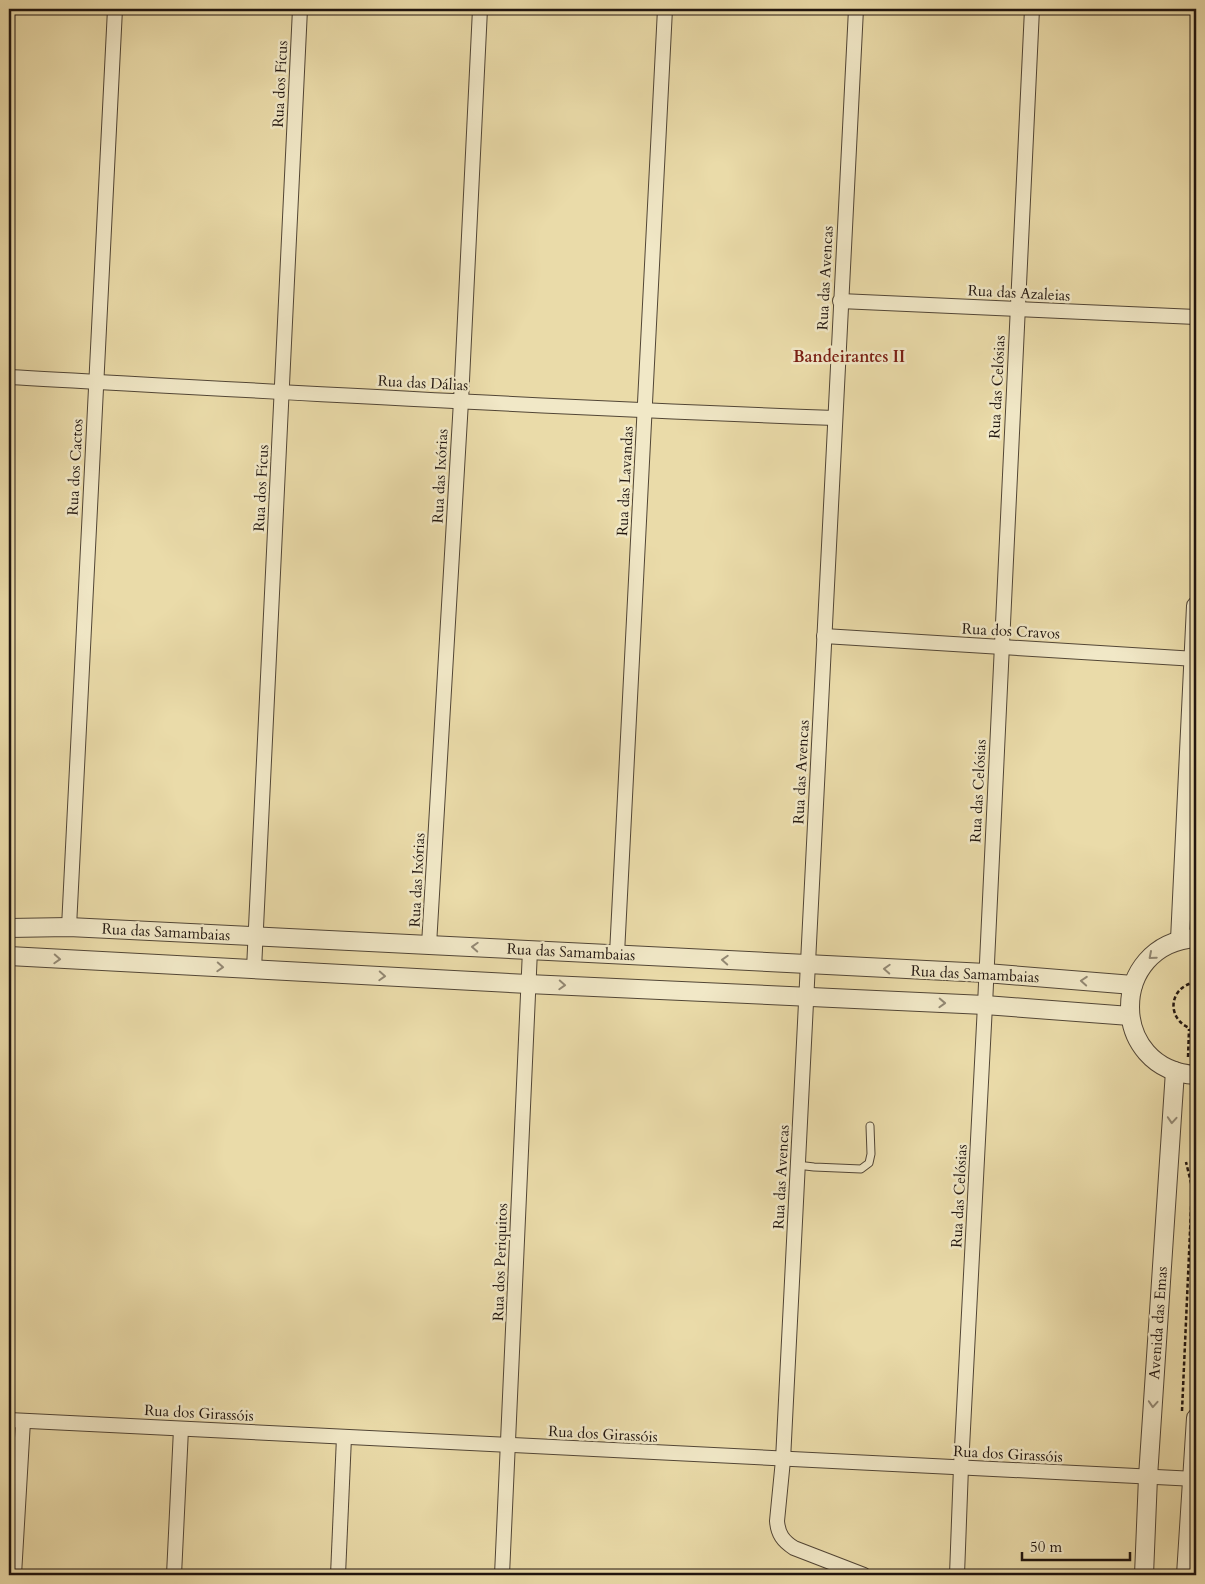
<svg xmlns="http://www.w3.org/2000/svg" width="1205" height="1584" font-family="Cardo,serif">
<rect width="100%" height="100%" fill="#eadba9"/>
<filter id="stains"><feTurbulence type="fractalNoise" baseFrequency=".004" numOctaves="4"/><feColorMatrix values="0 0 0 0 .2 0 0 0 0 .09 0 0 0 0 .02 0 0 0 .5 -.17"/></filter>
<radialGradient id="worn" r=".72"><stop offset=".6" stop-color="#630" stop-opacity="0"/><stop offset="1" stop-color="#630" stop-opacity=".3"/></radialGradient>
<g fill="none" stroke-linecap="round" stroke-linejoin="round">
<defs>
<polyline id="service" points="797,1165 814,1167 861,1169 869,1163 871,1154 870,1126"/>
<g id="minor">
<path d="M856,9L783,1460L777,1521C778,1534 783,1541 794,1548L864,1575"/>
<polyline points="840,301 1196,317"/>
<path d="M9,377C284,392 559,408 835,418"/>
<polyline points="824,636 1196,659"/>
<polyline points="69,927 115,9"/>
<polyline points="429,945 461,401 480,9"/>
<polyline points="617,954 665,9"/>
<polyline points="254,969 300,9"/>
<polyline points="9,1420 1196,1479"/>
<polyline points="14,1575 23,1421"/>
<polyline points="174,1575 181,1429"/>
<polyline points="338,1575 344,1437"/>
<polyline points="502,1575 530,950"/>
<polyline points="957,1575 961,1467 985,1005 1032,9"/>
</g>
<g id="tertiary">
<polyline points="9,928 69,927 429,945 986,973 1133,985"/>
<path d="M1196,938C1108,944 1108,1070 1196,1075"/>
<polyline points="1180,940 1196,606"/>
<polyline points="9,956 528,984 985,1005 1130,1016"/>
<polyline points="1144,1575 1148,1477 1175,1071"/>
<polyline points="1186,1575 1196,1418"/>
</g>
</defs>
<use href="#service" stroke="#524636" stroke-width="9"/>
<use href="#minor" stroke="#524636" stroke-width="16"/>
<use href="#tertiary" stroke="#524636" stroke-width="20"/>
<g stroke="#20150f" stroke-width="2.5" stroke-dasharray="4 2.5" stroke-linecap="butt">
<path d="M1196,982C1166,987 1166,1024 1196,1030"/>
<polyline points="1192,983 1194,955"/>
<polyline points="1188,1057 1189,1029"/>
<polyline points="1182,1411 1192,1187 1186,1162"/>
</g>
<use href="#service" stroke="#f1e8c7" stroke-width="7"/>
<use href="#minor" stroke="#f1e8c7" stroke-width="14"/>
<use href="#tertiary" stroke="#f1e8c7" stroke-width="18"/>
</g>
<defs><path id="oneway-chevron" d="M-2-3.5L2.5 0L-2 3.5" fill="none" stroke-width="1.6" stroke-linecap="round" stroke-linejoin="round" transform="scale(1.25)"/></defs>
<g stroke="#938974">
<use href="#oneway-chevron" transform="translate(475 947) rotate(-177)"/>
<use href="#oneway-chevron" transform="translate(1152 956) rotate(139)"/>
<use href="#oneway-chevron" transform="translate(57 959) rotate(3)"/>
<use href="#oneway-chevron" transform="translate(725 960) rotate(-177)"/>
<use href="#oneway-chevron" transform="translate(220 967) rotate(3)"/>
<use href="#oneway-chevron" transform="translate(887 969) rotate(-177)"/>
<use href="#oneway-chevron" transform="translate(382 976) rotate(3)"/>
<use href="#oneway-chevron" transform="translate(1084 981) rotate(-176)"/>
<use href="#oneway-chevron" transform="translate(562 985) rotate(3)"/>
<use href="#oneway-chevron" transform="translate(942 1003) rotate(2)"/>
<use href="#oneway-chevron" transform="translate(1172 1120) rotate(94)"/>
<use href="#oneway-chevron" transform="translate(1153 1404) rotate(94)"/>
</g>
<g text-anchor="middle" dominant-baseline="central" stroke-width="5" stroke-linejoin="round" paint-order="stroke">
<g font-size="15" fill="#20150f" stroke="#f1e8c7">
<text transform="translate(280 84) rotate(-87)">Rua dos Fícus</text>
<text transform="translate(825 278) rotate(-87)">Rua das Avencas</text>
<text transform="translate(1019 293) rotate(3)">Rua das Azaleias</text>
<text transform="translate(423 383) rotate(3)">Rua das Dálias</text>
<text transform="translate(997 387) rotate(-87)">Rua das Celósias</text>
<text transform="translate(75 467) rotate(-87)">Rua dos Cactos</text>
<text transform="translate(440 476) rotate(-87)">Rua das Ixórias</text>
<text transform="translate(625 481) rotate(-87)">Rua das Lavandas</text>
<text transform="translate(261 488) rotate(-87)">Rua dos Fícus</text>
<text transform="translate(1011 631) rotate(3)">Rua dos Cravos</text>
<text transform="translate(801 772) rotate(-87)">Rua das Avencas</text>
<text transform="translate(978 791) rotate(-87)">Rua das Celósias</text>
<text transform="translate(417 880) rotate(-87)">Rua das Ixórias</text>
<text transform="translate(166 932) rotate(3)">Rua das Samambaias</text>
<text transform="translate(571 952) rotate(3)">Rua das Samambaias</text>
<text transform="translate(975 974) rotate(3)">Rua das Samambaias</text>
<text transform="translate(781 1177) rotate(-87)">Rua das Avencas</text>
<text transform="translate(959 1196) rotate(-87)">Rua das Celósias</text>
<text transform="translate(500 1262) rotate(-88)">Rua dos Periquitos</text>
<text transform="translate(1158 1323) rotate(-86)">Avenida das Emas</text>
<text transform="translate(199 1413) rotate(3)">Rua dos Girassóis</text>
<text transform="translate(603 1434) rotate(3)">Rua dos Girassóis</text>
<text transform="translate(1008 1454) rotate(3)">Rua dos Girassóis</text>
</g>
<g font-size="16" font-weight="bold" fill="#7a1f14" stroke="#f1e8c7">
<text x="849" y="357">Bandeirantes II</text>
</g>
</g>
<rect width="1205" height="1584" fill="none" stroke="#eadba9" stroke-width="30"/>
<rect x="10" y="10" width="1185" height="1564" fill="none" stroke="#20150f" stroke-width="2.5"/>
<rect x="15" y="15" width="1175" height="1554" fill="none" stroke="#20150f"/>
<path d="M1022 1552v8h108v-8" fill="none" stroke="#20150f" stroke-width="2.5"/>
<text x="1030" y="1552" font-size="15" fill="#20150f" stroke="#f1e8c7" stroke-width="4" paint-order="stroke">50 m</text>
<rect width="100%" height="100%" filter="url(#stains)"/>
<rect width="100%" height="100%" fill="url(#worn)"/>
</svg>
